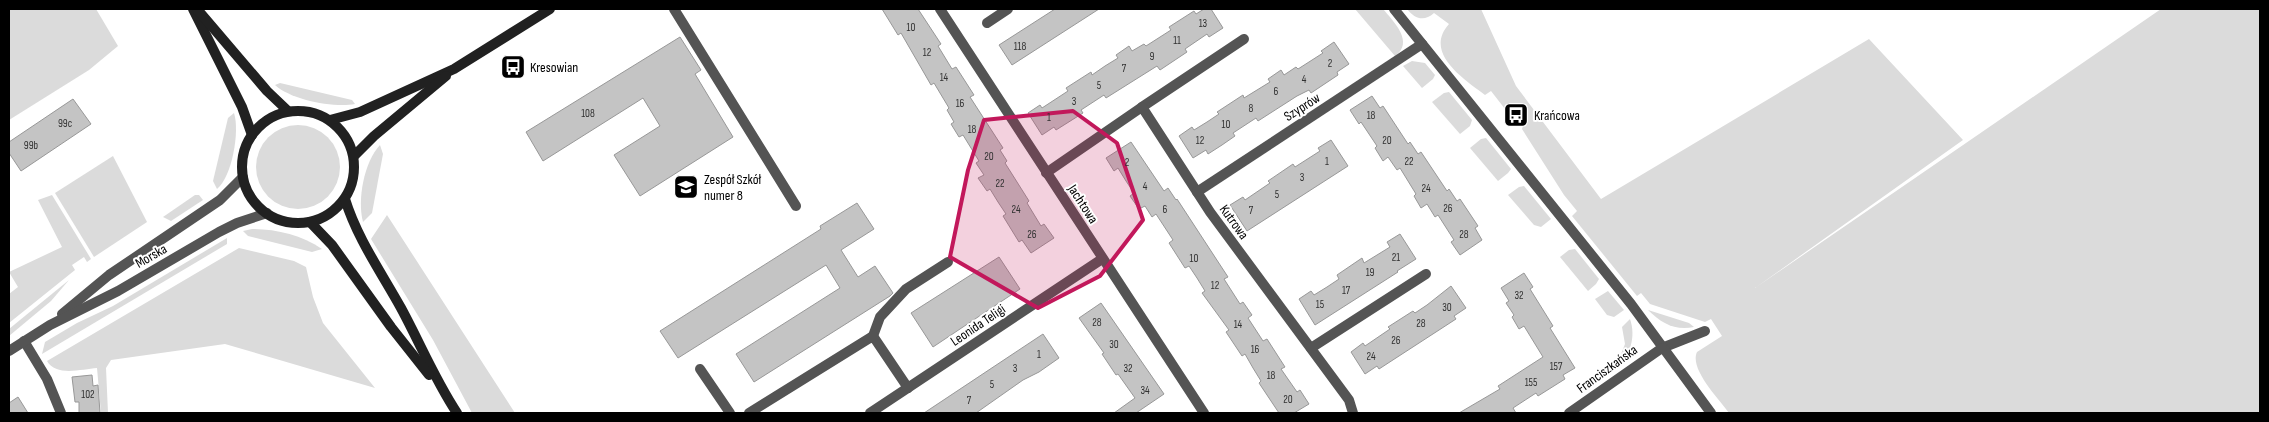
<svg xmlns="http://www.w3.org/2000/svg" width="2269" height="422" font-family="'Sofia Sans Condensed',sans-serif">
<rect width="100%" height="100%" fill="#fff"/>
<g fill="#dbdbdb">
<polygon points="9,9 96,9 118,46 89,70 9,120"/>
<path d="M1355,9H1383C1393,21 1415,42 1395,56Z"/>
<path d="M1407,9H1481L1516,86L1601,199L1869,39L1963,140L1755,288L2161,9H2260V413H1729C1719,399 1689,369 1697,352L1722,336L1711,319L1705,322L1650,304L1641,293L1637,296L1572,216L1577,211L1564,195L1522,129L1524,123L1513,108L1505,109L1491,91L1485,95C1464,79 1423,53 1449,24L1434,13C1424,22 1415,19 1407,9Z"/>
<polygon points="1412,61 1425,63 1435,75 1433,79 1422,88 1403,66"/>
<path d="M280,83L352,100L355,104C334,108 291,100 275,85Z"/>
<polygon points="1449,92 1472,120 1470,126 1460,134 1432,102 1444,93"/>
<path d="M234,113C240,131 232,177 217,189L213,181L228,118Z"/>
<circle cx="298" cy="167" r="42"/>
<polygon points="1486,138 1511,169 1508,173 1498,181 1470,148 1481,139"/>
<path d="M380,145L383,154L372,213L363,222C357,200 364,162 380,145Z"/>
<polygon points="113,156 147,222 94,257 55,193"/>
<polygon points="1524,186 1551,219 1541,227 1534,225 1508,195 1519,187"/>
<polygon points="52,195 91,259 87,262 84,257 72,265 75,270 9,323 9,294 18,287 9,272 62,247 38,200"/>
<polygon points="195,195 199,195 203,200 171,221 163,217"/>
<polygon points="387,215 515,413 472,413 433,340 371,239"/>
<path d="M252,229C276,229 302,235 322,249L312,252L248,236L243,231Z"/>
<polygon points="227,238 227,244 42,354 45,342 77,323 113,306"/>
<path d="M239,248L294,261L306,267L313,297L323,323L375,388L225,344L111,360L106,368L108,413H101L97,368C82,369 56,377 47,361Z"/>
<polygon points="1575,249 1599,279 1596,284 1588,291 1560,257 1569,250"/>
<polygon points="69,280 51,301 9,336 9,329"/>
<polygon points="1608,291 1624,310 1614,317 1607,315 1595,299"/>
<path d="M1648,310L1689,323L1694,327C1675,331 1661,323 1648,310Z"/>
<path d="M1630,319C1636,336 1631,356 1616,367L1625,344L1622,327Z"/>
</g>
<g fill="#c4c4c4" stroke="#989898">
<polygon points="882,9 918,9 941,44 938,46 952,69 956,67 974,95 970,97 1003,148 1000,150 1007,161 1005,163 1029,201 1027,203 1041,226 1044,224 1054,238 1031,253 1022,240 1019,242 1003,216 1006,214 998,202 990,189 987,191 978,178 984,175 976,163 979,161 963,135 959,137 951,124 954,122 947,110 949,108 934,83 931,85 901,33 898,35"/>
<polygon points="1055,9 1099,9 1012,65 999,45"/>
<polygon points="1204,9 1211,9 1223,28 1209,37 1207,34 1185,49 1187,52 1160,70 1157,66 1106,98 1104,95 1081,110 1083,113 1056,130 1054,127 1042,135 1028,113 1040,105 1042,108 1068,91 1066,88 1091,72 1092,75 1105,66 1118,58 1116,55 1129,46 1132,51 1144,44 1146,46 1171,30 1169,27 1194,11 1196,14"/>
<polygon points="680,37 701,70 695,74 733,137 640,196 614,155 660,126 643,98 543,161 526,132"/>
<polygon points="1334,42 1349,64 1337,72 1338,75 1311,93 1309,90 1297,96 1258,121 1256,118 1233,133 1235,136 1222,145 1208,154 1206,150 1193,158 1179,136 1192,127 1194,130 1207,122 1219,114 1217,112 1243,95 1244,98 1270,82 1268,79 1281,70 1284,75 1296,67 1298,69 1323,53 1321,51"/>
<polygon points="1372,96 1380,108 1383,106 1408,144 1410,142 1418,154 1421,152 1447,191 1449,189 1457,201 1460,199 1478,226 1475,228 1482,240 1460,255 1451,242 1454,240 1438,215 1435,217 1427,204 1421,208 1414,196 1416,194 1400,168 1397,170 1388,157 1383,161 1375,148 1377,146 1361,122 1359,124 1350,110"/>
<polygon points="73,99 91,124 21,171 9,153 9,142"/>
<polygon points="1331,140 1348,166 1247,231 1230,205 1243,197 1245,200 1270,183 1268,181 1293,164 1295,167 1320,151 1318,148"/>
<polygon points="1131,142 1164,191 1168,188 1176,200 1177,199 1228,277 1224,279 1240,304 1243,302 1252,315 1248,318 1263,341 1267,339 1285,367 1281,369 1297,392 1300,390 1309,404 1294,413 1279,413 1259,383 1261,381 1253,368 1245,354 1242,356 1226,332 1229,330 1202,293 1205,291 1197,278 1189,266 1185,268 1169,243 1173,240 1156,214 1152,217 1145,206 1139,209 1130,196 1134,193 1126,181 1118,168 1114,171 1106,158"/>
<polygon points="857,203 874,229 841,250 858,277 875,266 893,293 890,296 754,382 736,354 840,288 826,265 678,358 660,331 821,229 820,226"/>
<polygon points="1400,234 1416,259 1397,271 1398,272 1315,325 1299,299 1311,291 1314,295 1327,287 1339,279 1337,275 1362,258 1364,263 1390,247 1387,242"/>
<polygon points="999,257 1020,289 933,347 911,313"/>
<polygon points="1524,273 1533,287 1530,289 1553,326 1550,328 1575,368 1563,375 1565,379 1538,396 1536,393 1513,408 1516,413 1459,413 1500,389 1498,386 1543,357 1524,326 1519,329 1512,317 1514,315 1506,303 1509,301 1501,288"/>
<polygon points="1451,286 1466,308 1454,316 1456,319 1379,369 1377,366 1365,374 1351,352 1363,343 1365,346 1390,329 1388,327 1413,311 1415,313 1427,305"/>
<polygon points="1101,303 1164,394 1136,413 1114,413 1135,398 1118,374 1116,375 1102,354 1104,353 1079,318"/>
<polygon points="1043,334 1059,358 1039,372 1023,380 976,413 924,413"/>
<polygon points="92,375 93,386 98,385 100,413 79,413 79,402 75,402 72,377"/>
<polygon points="18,397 28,413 9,413 9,403"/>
</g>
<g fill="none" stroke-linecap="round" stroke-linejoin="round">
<g stroke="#545454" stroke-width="10">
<polyline points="674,9 796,206"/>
<polyline points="873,336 880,317 906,289 948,262"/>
<polyline points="24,341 47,379 61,413"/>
<polyline points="1662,348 1705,331"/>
<polyline points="700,369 730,413"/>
<polyline points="749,413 873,336 908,388"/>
</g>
<g stroke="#545454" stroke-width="10">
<polyline points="940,9 1204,413"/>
<polyline points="1394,9 1631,304 1711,413"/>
<polyline points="987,23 1008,9"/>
<polyline points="1142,107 1244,39"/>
<polyline points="1046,173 1142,107 1210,212 1349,400 1353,413"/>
<polyline points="1197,192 1422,44"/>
<polyline points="1311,348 1426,274"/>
<polyline points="870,413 1102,259"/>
<polyline points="1569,413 1662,348"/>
</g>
<g stroke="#545454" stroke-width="10">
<polyline points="62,314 109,275 220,200 243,177"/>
<polyline points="9,351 50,325 118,291 219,232 237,223 267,213"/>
</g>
<g stroke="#212121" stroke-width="10">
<polyline points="193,9 242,107 252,135"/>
<polyline points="197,9 267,91 288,111"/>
<circle cx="298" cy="167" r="56"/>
<polyline points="330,120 360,112 454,69 550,9"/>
<polyline points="354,156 374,136 446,76"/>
<path d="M345,199C357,238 381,272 401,308C420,343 435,380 457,413"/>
<polyline points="310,222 332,245 391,327 429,375"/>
</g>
</g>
<path fill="#c2185b" fill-opacity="0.2" stroke="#c2185b" stroke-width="4" stroke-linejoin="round" d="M1073,111L1117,143L1143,220L1100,276L1038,308L950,257L968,170L984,120Z"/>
<defs>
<symbol id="bus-square" viewBox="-11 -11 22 22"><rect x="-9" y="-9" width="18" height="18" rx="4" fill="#000" stroke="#fff"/><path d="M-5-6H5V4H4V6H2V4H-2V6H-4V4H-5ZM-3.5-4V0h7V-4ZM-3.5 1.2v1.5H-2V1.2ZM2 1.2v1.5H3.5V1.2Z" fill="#fff"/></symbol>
<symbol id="school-square" viewBox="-11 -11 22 22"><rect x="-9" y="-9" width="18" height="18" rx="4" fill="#000" stroke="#fff"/><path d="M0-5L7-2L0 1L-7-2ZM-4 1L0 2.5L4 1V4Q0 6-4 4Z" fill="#fff"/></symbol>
</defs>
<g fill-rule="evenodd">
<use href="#bus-square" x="499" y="53" width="28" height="28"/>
<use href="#bus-square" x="1502" y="101" width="28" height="28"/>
<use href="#school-square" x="672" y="173" width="28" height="28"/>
</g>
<g text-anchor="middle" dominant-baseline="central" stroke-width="4" stroke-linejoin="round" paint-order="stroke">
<g font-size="11" fill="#313131">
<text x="1203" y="23">13</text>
<text x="911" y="27">10</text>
<text x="1177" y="40">11</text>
<text x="1020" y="46">118</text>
<text x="927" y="52">12</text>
<text x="1152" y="56">9</text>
<text x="1330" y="63">2</text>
<text x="1124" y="68">7</text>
<text x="944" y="77">14</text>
<text x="1304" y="79">4</text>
<text x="1099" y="85">5</text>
<text x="1276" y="91">6</text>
<text x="1074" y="101">3</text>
<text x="960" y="103">16</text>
<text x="1251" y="108">8</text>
<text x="588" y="113">108</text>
<text x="1371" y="115">18</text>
<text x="1049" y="117">1</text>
<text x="65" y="123">99c</text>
<text x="1226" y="124">10</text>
<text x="972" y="129">18</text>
<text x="1200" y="140">12</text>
<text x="1387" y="140">20</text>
<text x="31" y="145">99b</text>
<text x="989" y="156">20</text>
<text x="1327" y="161">1</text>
<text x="1409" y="161">22</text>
<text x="1127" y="162">2</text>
<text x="1302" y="177">3</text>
<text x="1000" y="183">22</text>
<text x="1145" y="186">4</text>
<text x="1426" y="188">24</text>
<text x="1277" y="194">5</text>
<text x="1448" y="208">26</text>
<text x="1016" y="209">24</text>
<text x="1165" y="209">6</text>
<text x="1251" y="210">7</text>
<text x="1032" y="234">26</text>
<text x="1464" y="234">28</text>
<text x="1396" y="257">21</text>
<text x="1194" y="258">10</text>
<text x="1370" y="272">19</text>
<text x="1215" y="285">12</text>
<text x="1346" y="290">17</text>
<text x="1519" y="295">32</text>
<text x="1320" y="304">15</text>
<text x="1447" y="307">30</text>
<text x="1097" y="322">28</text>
<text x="1421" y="323">28</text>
<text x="1238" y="324">14</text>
<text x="1396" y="340">26</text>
<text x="1114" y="344">30</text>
<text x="1255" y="349">16</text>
<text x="1039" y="354">1</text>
<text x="1371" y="356">24</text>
<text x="1556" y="366">157</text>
<text x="1015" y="368">3</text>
<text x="1128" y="368">32</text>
<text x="1271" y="375">18</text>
<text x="1531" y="382">155</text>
<text x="992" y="384">5</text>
<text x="1145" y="390">34</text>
<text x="88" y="394">102</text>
<text x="1288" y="399">20</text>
<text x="969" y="400">7</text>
</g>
<g font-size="14" fill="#000" stroke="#fff" text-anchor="start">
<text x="530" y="67">Kresowian</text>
<text x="1534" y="115">Krańcowa</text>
<text x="704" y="179">Zespół Szkół<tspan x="704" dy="16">numer 8</tspan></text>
</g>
<g font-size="14" fill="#000" stroke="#fff">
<text transform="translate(1302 107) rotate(-33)">Szyprów</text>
<text transform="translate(1083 204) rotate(57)">Jachtowa</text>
<text transform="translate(1234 222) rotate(54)">Kutrowa</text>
<text transform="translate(151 256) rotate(-30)">Morska</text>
<text transform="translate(978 325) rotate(-34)">Leonida Teligi</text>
<text transform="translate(1607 369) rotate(-36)">Franciszkańska</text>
</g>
</g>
<rect width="2269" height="422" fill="none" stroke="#000000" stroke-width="20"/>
</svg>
